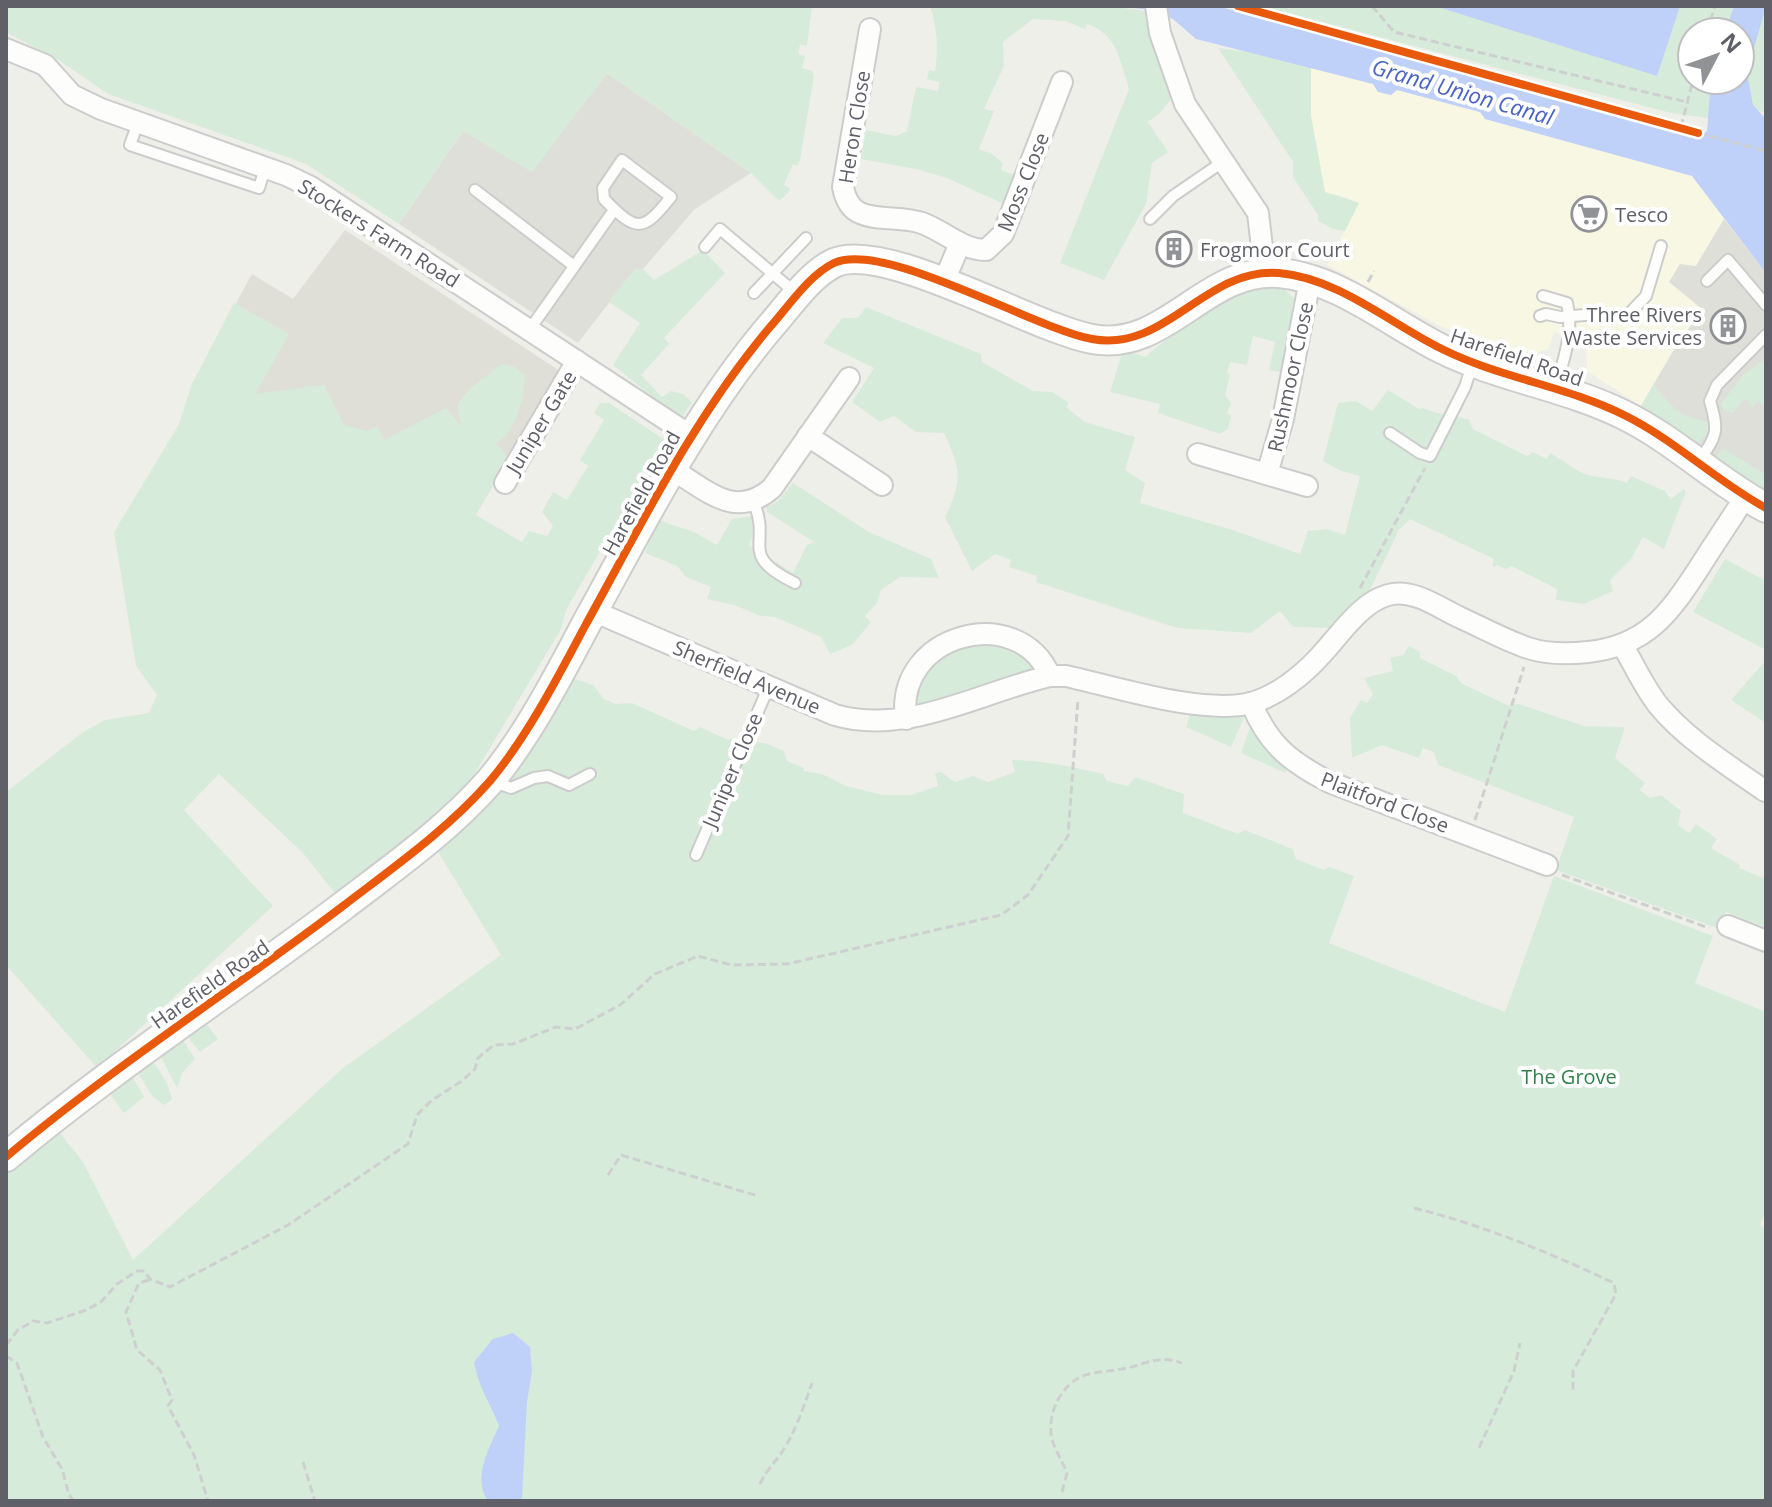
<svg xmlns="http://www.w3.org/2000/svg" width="1772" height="1507" font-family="'Open Sans',sans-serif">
<rect width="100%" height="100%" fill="#efefea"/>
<polygon fill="#f7f7e4" points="1311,68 1373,84 1378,92 1391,95 1397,90 1480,112 1485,119 1692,176 1724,219 1696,266 1669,282 1703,309 1672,353 1641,406 1587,371 1586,341 1554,332 1549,348 1534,354 1442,327 1327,265 1359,203 1345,197 1325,192 1311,116"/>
<g fill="#dfdfda">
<polygon points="607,73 751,173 695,209 643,269 635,269 578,343 399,224 463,131 532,171"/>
<polygon points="1724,219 1766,273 1766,497 1641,406 1672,353 1702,309 1669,282 1680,264 1696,266"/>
</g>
<polygon fill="#dfdfd8" points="345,230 560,371 457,547 423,600 191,386 252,274 293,299"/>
<g fill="#d7ebdb" fill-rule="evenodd">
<polygon points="6,6 812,6 807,46 800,45 798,54 805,56 802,68 812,71 814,76 800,160 797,166 793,164 784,185 790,188 788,193 779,201 751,173 607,73 532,172 463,131 399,224 306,164 108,94 60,61 6,32"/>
<path d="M930,6H1109L1152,12L1173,97L1158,115L1148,122L1168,152L1152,163L1146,204L1104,280L1060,263L1129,89C1120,61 1117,34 1087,24L1085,29L1065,21L1033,19L1003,42L1004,66L984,109L994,111L979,149L992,154L1003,163L1001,170L1017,176L1006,205L947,178L916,169L861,159L866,130L896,136L907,131L916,87L938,91L939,82L927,79L929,70L935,71C939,48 937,28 930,6Z"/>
<path d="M1260,6H1766V113L1753,109L1766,126L1671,113ZM1692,32H1740V80H1692Z"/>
<polygon points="1218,48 1256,53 1311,68 1311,116 1325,192 1359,203 1345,231 1333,229 1318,221 1318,215 1293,177 1293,162"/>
<polygon points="703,250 725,273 664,338 669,344 641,375 662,397 671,391 683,394 692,402 682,417 675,415 613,365 640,323 609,302 635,269 643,269 654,280"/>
<path d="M1266,287L1283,288L1294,298L1283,373L1269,370L1275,342L1253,336L1247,365L1230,362L1227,373L1230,375L1225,395L1231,403L1227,413L1231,416L1228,429L1220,434L1158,413L1160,404L1110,392L1123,350L1146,357C1154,348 1165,341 1176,333C1204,310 1229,289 1266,287Z"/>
<path d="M234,303L289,334L255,394L324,385L344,425L368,431L377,426L384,440L446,408L462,427C461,421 457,413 458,407C459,393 491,373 502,364L514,367L525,375C524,397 517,432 496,443L509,458L443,569L476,515L522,542L529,531L547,536L553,526L542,512L553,492L567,500L588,466L580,460L604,420L594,413L600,403H609L665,440L566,610L561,629L472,778L441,808L337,896L303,853L219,774L184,810L273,906L97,1068L6,965V792L83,732L105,720L149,713L157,695L136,666L114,532L179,424L191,386Z"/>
<path d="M866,307L981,354L982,362L1033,391L1052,392L1068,402L1067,408L1085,422L1135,437L1125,470L1145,483L1140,503L1236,531L1300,554L1308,531L1327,529L1345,535L1360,476L1341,471L1323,461L1338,403L1356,401L1372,411L1388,390L1419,409L1423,408C1439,415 1452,415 1469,420L1473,429L1527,456L1533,452L1547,459L1550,453C1562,459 1571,468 1583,473C1598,479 1613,477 1627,483L1631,476L1665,491L1671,499L1684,489L1686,491L1664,549L1643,537L1631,559L1610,580L1613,591L1584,604L1556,600L1557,589L1511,566L1506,569L1497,565L1495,567L1492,566L1494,559L1410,519L1399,530L1368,594L1331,628L1293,627L1280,611L1251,633L1177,628L1036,582L1037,576L1009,567L1011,560L995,554L972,571L945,517C963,480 961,470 944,433L916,432L894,416L880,422L852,402L874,368L823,343L842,318H858Z"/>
<polygon points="1766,358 1766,408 1758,401 1752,408 1747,399 1742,401 1733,413 1723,410 1721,404 1743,375"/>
<path d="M1654,384C1663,397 1674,411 1689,417C1700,422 1706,418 1712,429L1699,442L1695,441L1645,411L1641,406Z"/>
<polygon points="1724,449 1766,475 1766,491 1717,460 1718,453"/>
<polygon points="793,483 869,532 931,559 939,578 900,577 881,590 877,603 865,616 871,622 852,645 830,654 821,637 775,617 761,616 734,605 707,599 711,587 686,577 677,566 645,553 658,520 694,532 717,545 732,519 753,516 758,525 749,545 793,573 807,545 814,542 767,512 766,507 777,502"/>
<polygon points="1725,559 1766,581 1766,650 1693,612"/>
<polygon points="994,643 1026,654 1035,668 1033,671 918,709 913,704 911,694 930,664 957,644"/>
<polygon points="1409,646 1420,652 1420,658 1456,676 1461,683 1507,705 1519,704 1584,726 1625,727 1615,758 1645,783 1640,790 1650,798 1661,795 1681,811 1678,825 1689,833 1696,824 1717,839 1711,848 1740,865 1739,868 1766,879 1766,927 1726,912 1717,928 1556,870 1574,817 1438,765 1434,752 1423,748 1419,758 1382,745 1352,758 1350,718 1361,700 1367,703 1373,694 1364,678 1393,671 1390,658 1403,655"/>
<polygon points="1766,660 1766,723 1731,700"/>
<path d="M566,676L593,685L604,699L616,704L632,703L694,731L700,727L726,739L765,743L784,751L787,761L804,768L803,771L822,774L846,786L883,795H911L938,786L935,773L941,772L955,782L973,776L988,782L1015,772L1012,760C1041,760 1074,767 1103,774L1107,781L1128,786L1135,777L1184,794L1183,813L1238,834L1245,830L1293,849L1296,859L1324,870L1329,867L1354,876L1329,943L1505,1012L1554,876L1713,936L1695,983L1766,1012V1210L1760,1226L1766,1228V1501H6V1169L56,1128L83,1162L133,1260L343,1068L501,955L435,847Z"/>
<polygon points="1192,708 1241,713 1245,715 1231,747 1186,727"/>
<polygon points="1251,724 1288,766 1285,773 1241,753"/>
<polygon points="204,1020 218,1039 200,1052 190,1040 188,1031"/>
<polygon points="181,1037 195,1059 182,1073 177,1088 159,1053"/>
<path d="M149,1058C160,1068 169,1085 172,1100L164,1105L153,1097L136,1070Z"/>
<polygon points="132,1076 144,1097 124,1113 109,1092"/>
</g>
<g fill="#bfd0f9">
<polygon points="1113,6 1217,6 1696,138 1707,131 1711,80 1740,80 1740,32 1725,32 1734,6 1766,6 1747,73 1753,105 1766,119 1766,273 1692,176 1485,119 1480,112 1397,90 1391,95 1378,92 1373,84 1196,39 1173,19 1143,9"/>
<polygon points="1435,6 1680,6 1657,76"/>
<path d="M513,1333L530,1347L532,1371L527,1402L522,1497L519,1501H488C472,1477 489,1449 499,1426C490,1402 479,1389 474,1362L493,1339Z"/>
</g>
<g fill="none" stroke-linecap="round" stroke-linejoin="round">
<defs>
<g id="lane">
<polyline points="138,123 130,145 259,188 265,168"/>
<path d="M622,160L671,197C643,232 637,233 604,199L603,188Z"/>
<polyline points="475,190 574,266"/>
<polyline points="1150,219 1173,196 1224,161"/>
<polyline points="705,247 720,229 797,294"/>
<polyline points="1707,281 1728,260 1766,305"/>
<polyline points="754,293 806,238"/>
<path d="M1543,296L1567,303C1574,331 1564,359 1556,386"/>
<polyline points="1540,316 1546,314 1560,317 1597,314 1611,318 1629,314 1646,296 1661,246"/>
<polyline points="530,329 614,210"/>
<polyline points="1390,433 1420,453 1430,456 1465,387 1472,365"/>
<path d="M1699,461C1717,435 1719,432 1710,401L1717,385L1766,335"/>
<path d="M753,501C773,545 736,554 795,583"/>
<polyline points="492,781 511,788 534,778 548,776 569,785 590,774"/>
<polyline points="696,855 769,686"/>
</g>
<g id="street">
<polyline points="1156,6 1160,33 1185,104 1258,213 1265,273"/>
<path d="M870,29L843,187C845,198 849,208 860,213C878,221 903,216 922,223C944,231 962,250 986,250L1003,234L1062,82"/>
<polyline points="6,49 45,65 72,95 101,109 286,175 311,187 691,436"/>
<polyline points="943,284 960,243"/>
<polyline points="808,436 882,485"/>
<polyline points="1198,454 1307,486"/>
<path d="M671,469C706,489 735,521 772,488L849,378"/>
<polyline points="1267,474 1283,419 1310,280"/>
<polyline points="505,483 577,361"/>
<path d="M593,611L835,715C907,736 980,692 1050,676H1066C1116,687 1202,715 1251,703C1277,696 1303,675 1321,655C1339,636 1361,602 1388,595C1414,588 1439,608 1461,618C1483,628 1505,640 1528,648C1546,654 1569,654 1588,652C1646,646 1669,614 1699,568C1714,544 1730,521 1745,497"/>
<path d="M1623,646C1634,665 1644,687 1658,705C1687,740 1728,765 1765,791"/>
<path d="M1251,703C1269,745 1289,761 1329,782L1547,865"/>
<path d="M906,719C894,634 1018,601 1050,676"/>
<polyline points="1728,926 1766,941"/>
</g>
<path id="secondary" d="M6,1157C113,1067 231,991 343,906C394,867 448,829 490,781C527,737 558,677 585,626C642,523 694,417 770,327C788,307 809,275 834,263C884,240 1033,328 1092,339C1166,353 1205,267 1279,273C1338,278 1391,324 1442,349C1500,378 1566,386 1624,415C1675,440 1716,481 1766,508"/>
</defs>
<use href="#lane" stroke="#ccc" stroke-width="14"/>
<use href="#street" stroke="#ccc" stroke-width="24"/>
<use href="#secondary" stroke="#cdcdcd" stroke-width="32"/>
<g stroke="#cdd0cf" stroke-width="3" stroke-dasharray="8 4" stroke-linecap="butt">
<polyline points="1372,6 1394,32 1687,102"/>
<polyline points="1707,32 1715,6"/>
<polyline points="1681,127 1693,80"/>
<polyline points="1698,133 1766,151"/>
<polyline points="1368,282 1374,271"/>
<polyline points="1360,588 1425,468"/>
<polyline points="1475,820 1524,667"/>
<polyline points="1562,875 1709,928"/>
<polyline points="608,1175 621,1155 758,1196"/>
<path d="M1414,1208C1483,1225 1550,1253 1614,1283L1616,1294L1573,1371V1393"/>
<polyline points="149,1280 139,1283 126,1312 137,1350 160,1370 172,1400 168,1406 194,1455 208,1501"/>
<polyline points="6,1345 18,1330 33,1321 47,1323 86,1310 101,1302 117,1284 137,1271 144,1271 150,1279 170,1287 288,1225 408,1144 417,1115 432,1100 462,1081 475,1069 478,1058 494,1045 513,1044 556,1027 575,1029 620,1005 655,974 698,956 731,965 787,964 1001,915 1028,895 1068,836 1078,699"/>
<polyline points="6,1356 17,1363 43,1437 62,1469 69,1495 74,1501"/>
<polyline points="1479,1448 1514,1371 1520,1343"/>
<polyline points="303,1462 315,1501"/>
<path d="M760,1484C767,1468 780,1458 788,1442C798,1424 805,1403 812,1383"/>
<path d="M1062,1492L1067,1473C1063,1463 1058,1455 1054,1445C1043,1419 1061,1380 1089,1374C1102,1371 1115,1371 1127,1368C1149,1363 1158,1355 1182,1363"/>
</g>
<use href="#lane" stroke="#fdfdfc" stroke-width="10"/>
<use href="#street" stroke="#fdfdfc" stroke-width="20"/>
<use href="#secondary" stroke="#fdfdfc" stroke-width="28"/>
<defs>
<g id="cycleway">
<polyline points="1238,6 1698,133"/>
<path d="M6,1157C113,1067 231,991 343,906C394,867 448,829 490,781C527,737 558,677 585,626C642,523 694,417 770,327C788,307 809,275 834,263C884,240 1033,328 1092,339C1166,353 1205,267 1279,273C1338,278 1391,324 1442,349C1500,378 1566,386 1624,415C1675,440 1716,481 1766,508"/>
</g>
</defs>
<use href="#cycleway" stroke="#fff" stroke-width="13"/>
<use href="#cycleway" stroke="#e8590c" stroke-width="8"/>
</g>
<defs>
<symbol id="supermarket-ring" viewBox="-11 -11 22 22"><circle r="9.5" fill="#fff" stroke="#919296" stroke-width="1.5"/><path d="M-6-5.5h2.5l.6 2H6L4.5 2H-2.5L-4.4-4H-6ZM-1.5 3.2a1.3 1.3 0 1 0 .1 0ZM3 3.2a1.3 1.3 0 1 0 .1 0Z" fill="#919296"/></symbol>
<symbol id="building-ring" viewBox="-11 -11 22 22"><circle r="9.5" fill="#fff" stroke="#919296" stroke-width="1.5"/><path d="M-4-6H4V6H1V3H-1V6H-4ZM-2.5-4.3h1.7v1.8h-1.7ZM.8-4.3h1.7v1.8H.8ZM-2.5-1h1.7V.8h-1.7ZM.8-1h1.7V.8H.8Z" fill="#919296"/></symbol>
</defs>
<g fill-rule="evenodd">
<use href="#supermarket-ring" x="1569" y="194" width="40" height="40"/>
<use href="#building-ring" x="1154" y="229" width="40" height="40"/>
<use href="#building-ring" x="1708" y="306" width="40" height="40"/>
</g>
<g text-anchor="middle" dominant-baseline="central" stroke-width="8" stroke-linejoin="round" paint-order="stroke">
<g font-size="20" fill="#5f6068" stroke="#fff">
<text transform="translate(854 127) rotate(-81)">Heron Close</text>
<text transform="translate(1023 182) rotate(-68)">Moss Close</text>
<text transform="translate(379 233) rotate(32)">Stockers Farm Road</text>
<text transform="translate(1517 357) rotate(19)">Harefield Road</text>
<text transform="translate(1290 377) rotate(-78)">Rushmoor Close</text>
<text transform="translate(541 422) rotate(-59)">Juniper Gate</text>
<text transform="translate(641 493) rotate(-61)">Harefield Road</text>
<text transform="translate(747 677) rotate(23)">Sherfield Avenue</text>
<text transform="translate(732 770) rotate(-67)">Juniper Close</text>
<text transform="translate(1385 802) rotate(21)">Plaitford Close</text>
<text transform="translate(210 984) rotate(-35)">Harefield Road</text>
</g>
<g font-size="20" fill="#5f6068" stroke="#fff" text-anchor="start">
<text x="1615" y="214">Tesco</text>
<text x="1200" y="249">Frogmoor Court</text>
<text x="1702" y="314" text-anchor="end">Three Rivers<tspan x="1702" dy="23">Waste Services</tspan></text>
</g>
<g font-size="20" fill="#33824c" stroke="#fff">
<text x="1569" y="1076">The Grove</text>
</g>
<g font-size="22" font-style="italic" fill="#4964c6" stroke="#fff">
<text transform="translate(1463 91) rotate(16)">Grand Union Canal</text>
</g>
</g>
<rect width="1772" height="1507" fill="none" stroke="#5f6068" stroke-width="16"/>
<g transform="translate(1716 56) rotate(49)"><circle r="38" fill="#ffffff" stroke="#bfbfc3" stroke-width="2"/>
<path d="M0-6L14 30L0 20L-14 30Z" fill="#919296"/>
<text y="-12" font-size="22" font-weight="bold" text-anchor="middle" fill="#5f6068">N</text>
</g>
</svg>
